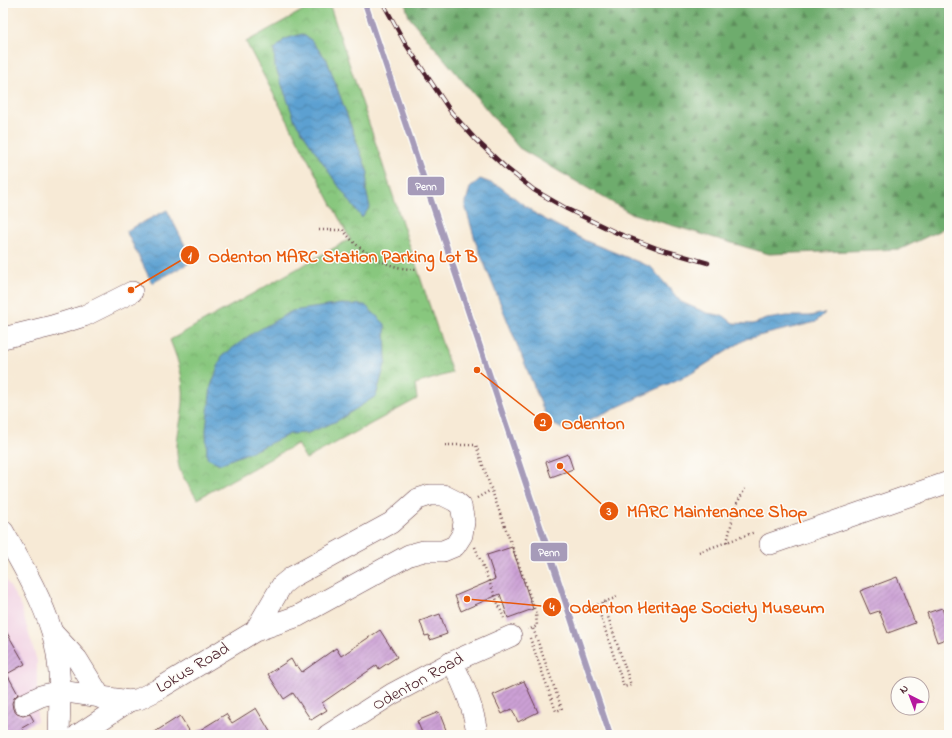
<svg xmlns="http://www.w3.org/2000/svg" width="952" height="738" font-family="'Indie Flower',sans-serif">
<defs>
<pattern id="forest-firs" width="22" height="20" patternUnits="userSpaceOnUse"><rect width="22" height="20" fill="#6eac6d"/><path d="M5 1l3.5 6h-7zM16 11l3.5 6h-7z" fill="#5c8b5a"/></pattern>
<pattern id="park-crowns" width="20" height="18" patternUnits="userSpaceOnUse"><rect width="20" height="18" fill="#88c77e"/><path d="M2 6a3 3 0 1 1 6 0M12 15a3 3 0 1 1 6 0" fill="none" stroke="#77aa6d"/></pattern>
<pattern id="water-waves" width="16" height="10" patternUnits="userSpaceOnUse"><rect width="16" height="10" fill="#5ca0d1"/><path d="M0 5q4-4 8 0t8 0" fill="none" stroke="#4e82aa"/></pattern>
<pattern id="building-hatch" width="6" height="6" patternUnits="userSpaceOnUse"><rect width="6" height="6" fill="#cca0d5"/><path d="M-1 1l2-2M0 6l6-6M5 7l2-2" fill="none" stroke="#a882ad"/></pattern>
</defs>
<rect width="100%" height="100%" fill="#fdfcf7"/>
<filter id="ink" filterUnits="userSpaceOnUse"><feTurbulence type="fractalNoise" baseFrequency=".025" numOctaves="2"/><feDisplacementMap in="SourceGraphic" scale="8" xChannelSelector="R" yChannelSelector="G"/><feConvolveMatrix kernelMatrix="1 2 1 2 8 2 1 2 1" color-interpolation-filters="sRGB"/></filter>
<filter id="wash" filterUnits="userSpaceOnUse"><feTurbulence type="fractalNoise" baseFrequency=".012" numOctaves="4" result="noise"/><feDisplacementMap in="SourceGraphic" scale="16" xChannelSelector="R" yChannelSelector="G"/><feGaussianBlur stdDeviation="0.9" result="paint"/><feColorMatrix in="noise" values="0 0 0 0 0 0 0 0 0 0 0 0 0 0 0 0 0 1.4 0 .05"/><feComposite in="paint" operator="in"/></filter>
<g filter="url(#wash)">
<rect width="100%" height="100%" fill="#f7ead6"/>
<polygon fill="#f1d0e3" points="3,575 20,604 37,661 37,721 12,735 3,735"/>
<polygon fill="url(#forest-firs)" stroke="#5c664c" points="405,3 949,3 949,226 901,249 769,254 630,213 519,148 409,17"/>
<path fill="url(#park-crowns)" stroke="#697354" d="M316,3H329L452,373L415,384L417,399L306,459L297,444L197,499C192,490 181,476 179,467C174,447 179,431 182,412C186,385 180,365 170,340L350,239L246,42Z"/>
<g fill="url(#water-waves)" stroke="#53607e">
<polygon points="302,34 311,40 327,60 368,173 366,190 370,207 362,218 335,181 295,121 275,66 274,50 285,39"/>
<polygon points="480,179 499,186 537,215 586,241 651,267 681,302 707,313 724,316 733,323 753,324 767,319 786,316 810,316 825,313 816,322 746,339 692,373 589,420 562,429 548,421 476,243 465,205 470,188"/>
<polygon points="167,210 193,261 152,283 126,231"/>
<polygon points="341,304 365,305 385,324 386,361 376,396 337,421 308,433 290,434 260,448 220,464 207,458 206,430 211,386 222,356 250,335 292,311"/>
</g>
<g id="blocks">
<g fill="url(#building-hatch)">
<polygon points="568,454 573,469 551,477 546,462"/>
<polygon points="512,547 533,609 508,618 500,594 461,611 455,596 495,579 487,555"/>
<polygon points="897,577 915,623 888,633 879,611 870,614 860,591"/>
<polygon points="942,608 949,628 949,638 937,642 927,613"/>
<polygon points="440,614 447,634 430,640 429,635 425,636 420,621"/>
<polygon points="3,626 25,664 7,674 18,694 14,698 12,703 13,709 17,714 23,716 30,714 34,721 22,728 26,735 3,735"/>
<polygon points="380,630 397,657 379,669 377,665 322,703 327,710 311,720 293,693 284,699 268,674 291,659 295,666 297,665 302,672 336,648 341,656"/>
<polygon points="524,681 538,712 518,722 512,709 502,714 493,695"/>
<polygon points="256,708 272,735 150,735 180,716 192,735 226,714 232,723"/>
<polygon points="439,712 448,735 423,735 417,721"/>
</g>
</g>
</g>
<g filter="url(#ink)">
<use href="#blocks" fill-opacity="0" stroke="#643d45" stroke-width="1"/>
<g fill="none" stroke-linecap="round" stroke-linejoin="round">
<defs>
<g id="minor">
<polyline points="3,338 52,326 84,316 132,292"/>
<path d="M3,531C21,563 41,596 52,632C62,665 60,701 59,735"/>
<polyline points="770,544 949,482"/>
<polyline points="53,633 77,659 101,698"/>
<path d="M452,662C463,683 475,711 477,735"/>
<polyline points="24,704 41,696 60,691 129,701 139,699 157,690 255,631 298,616 409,555 424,551 443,551 455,546 462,535 464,522 461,506 455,501 443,495 430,495 418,499 391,523 292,577 282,585 255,631"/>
<polyline points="78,735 129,701"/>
<polyline points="328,735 392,694 452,662 511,636"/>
</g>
</defs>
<use href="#minor" stroke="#643d45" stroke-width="22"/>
<g stroke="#643d45" stroke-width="2.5" stroke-dasharray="1 3" stroke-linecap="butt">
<path d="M319,230H343C361,253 388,270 417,269"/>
<path d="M445,445H476C495,502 517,557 536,614L537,626L528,630"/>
<polyline points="477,498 491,490"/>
<polyline points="727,542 736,505 745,489"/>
<polyline points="475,547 504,618"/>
<polyline points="699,552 755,532"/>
<polyline points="597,605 624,687 631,685 603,602"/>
<polyline points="582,610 618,597"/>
<polyline points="530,638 556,711 562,709 533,628"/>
</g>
<use href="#minor" stroke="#fff" stroke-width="21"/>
<defs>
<polyline id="rail" points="383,3 405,43 451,112 476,140 505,167 534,190 567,209 617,233 659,249 708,263"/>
</defs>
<use href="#rail" stroke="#4a1f2b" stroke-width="4.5"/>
<use href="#rail" stroke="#fdfcf7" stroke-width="3" stroke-dasharray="9" stroke-linecap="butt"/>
<defs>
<polyline id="rail-1" points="365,3 610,735"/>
</defs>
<use href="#rail-1" stroke="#fdfcf7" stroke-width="9"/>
<use href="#rail-1" stroke="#a69bb9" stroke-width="6"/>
</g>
</g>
<g text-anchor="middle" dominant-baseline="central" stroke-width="3" stroke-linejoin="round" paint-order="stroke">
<g font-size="17" fill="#4a1f2b" stroke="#fdfcf7">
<text transform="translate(193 668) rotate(-31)">Lokus Road</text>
<text transform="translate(418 682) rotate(-29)">Odenton Road</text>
</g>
</g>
<path fill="none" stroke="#e8590c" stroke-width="1.5" d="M131 290L190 255M477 370L543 422M560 466L609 511M467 599L552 607"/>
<g fill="#e8590c" stroke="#fdfcf7" stroke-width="1.5">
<circle cx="131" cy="290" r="4"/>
<circle cx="477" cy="370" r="4"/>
<circle cx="560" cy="466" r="4"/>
<circle cx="467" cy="599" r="4"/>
<circle cx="190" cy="255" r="10"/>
<circle cx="543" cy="422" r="10"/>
<circle cx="609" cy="511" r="10"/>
<circle cx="552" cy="607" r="10"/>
</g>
<g font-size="12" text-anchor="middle" font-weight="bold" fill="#fff">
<text x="190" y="260">1</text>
<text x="543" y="426">2</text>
<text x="609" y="515">3</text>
<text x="552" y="611">4</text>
</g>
<g font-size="18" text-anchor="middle" font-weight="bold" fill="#e8590c" stroke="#fdfcf7" stroke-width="3" stroke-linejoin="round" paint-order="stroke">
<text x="343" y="262">Odenton MARC Station Parking Lot B</text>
<text x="593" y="429">Odenton</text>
<text x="717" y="517">MARC Maintenance Shop</text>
<text x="697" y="613">Odenton Heritage Society Museum</text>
</g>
<g stroke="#fdfcf7" stroke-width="1.5">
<rect x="407" y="176" width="38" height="20" rx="4" fill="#a69bb9"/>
<rect x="530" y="542" width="38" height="20" rx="4" fill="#a69bb9"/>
</g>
<g font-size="11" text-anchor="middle" font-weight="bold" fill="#fff">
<text x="426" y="190">Penn</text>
<text x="549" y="556">Penn</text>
</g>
<rect width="952" height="738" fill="none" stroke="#fdfcf7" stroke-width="16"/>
<g transform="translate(910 696) rotate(318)"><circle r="19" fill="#fdfcf7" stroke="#b5a4a5"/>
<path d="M0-3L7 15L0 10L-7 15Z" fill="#b5179e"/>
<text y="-6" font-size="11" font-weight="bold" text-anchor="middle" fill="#4a1f2b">N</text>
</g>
</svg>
